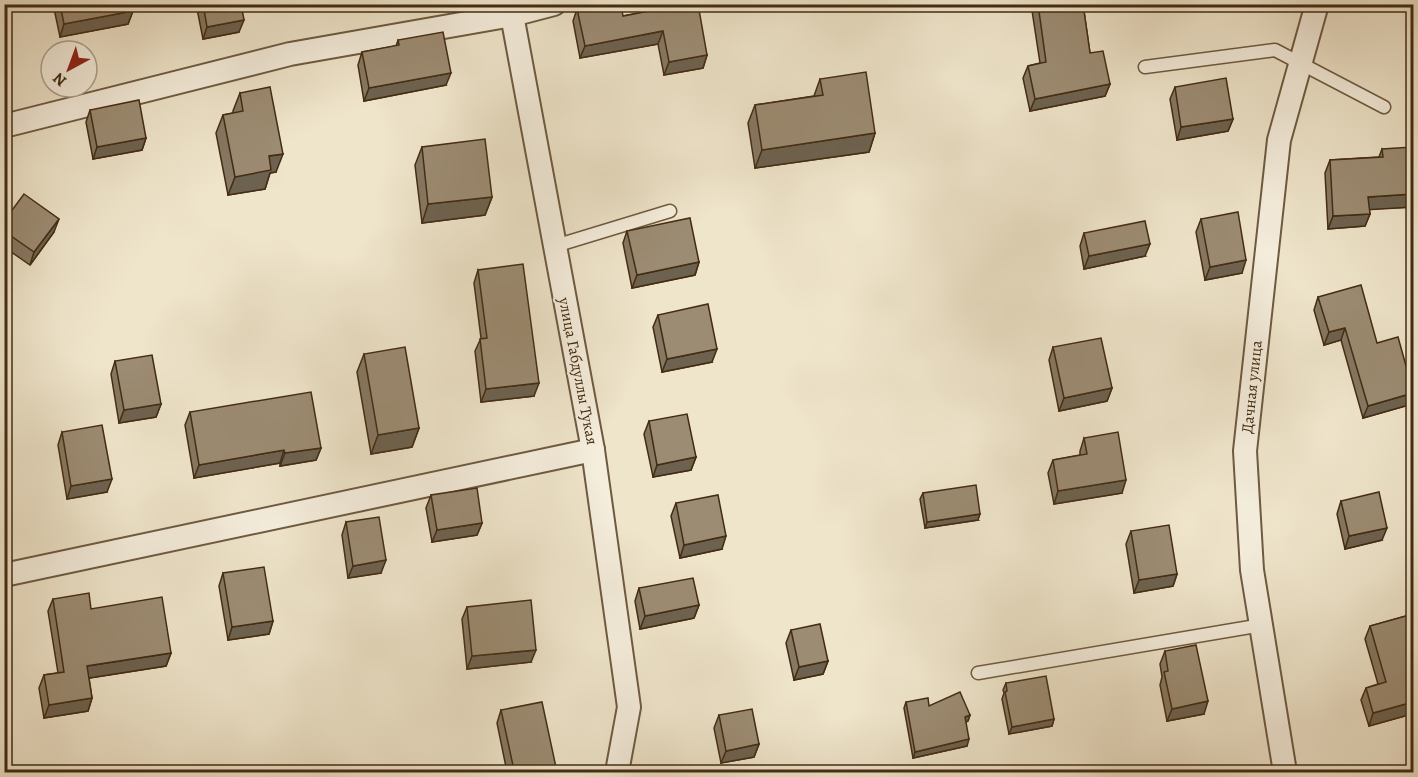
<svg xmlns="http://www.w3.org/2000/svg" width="1418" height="777" font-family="Alegreya,serif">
<rect width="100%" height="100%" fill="#efe5cb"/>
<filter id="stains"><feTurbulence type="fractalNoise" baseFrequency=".00333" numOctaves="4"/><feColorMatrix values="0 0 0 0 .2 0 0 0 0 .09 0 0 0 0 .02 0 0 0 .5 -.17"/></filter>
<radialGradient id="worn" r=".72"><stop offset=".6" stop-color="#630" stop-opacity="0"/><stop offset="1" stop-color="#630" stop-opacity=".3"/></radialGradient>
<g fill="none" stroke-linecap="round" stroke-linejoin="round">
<defs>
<g id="service">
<polyline points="1145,67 1275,50 1384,107"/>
<polyline points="555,246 670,211"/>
<polyline points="978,673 1262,625"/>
</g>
<g id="minor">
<polyline points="554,4 512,15 593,450 629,707 617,772"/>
<polyline points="4,126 290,54 512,15"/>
<polyline points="4,575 593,450"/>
<polyline points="1285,772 1252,570 1245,451 1279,140 1317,4"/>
</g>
</defs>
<use href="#service" stroke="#6e5a41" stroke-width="15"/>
<use href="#minor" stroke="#6e5a41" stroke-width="26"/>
<use href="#service" stroke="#f5eedd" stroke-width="12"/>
<use href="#minor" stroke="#f5eedd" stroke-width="22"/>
</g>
<g fill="#867863" stroke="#432c13" stroke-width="1.5">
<polygon points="53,4 132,4 133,11 128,24 60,37"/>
<polygon points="196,4 241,4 239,32 203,39"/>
<polygon points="685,4 707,55 703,68 664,75 658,44 580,58 573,21 577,9 623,16"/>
<polygon points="1031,4 1083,4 1090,53 1110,84 1105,96 1030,111 1023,78 1028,66 1040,63"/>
<polygon points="398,40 446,85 364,101 358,65 362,52 396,46"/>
<polygon points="820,79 875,133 869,152 755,168 748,123 755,105 814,96"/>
<polygon points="1175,87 1233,119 1228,131 1177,140 1170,99"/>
<polygon points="240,93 276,172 270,173 265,189 228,195 216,133 223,115 233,113 233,111"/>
<polygon points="90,110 146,138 142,150 93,159 86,122"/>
<polygon points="422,147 492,197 485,215 422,223 415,165"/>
<polygon points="1382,149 1413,207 1369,209 1370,214 1365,226 1328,229 1325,173 1330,160 1379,157"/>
<polygon points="1201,219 1242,273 1205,280 1196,232"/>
<polygon points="4,221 54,232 30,265 4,247"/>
<polygon points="627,231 699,262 695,275 632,288 623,243"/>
<polygon points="1084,233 1145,256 1084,269 1080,246"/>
<polygon points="478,270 534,396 481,402 475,351 481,338 474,283"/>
<polygon points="1318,297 1377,343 1409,405 1363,418 1341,340 1324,345 1314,310"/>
<polygon points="658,315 712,362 662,372 653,327"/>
<polygon points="1053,347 1112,388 1107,401 1059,411 1049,360"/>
<polygon points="364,354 419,428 412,447 371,454 357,372"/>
<polygon points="115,361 161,404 156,417 119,423 111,374"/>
<polygon points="190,412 321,448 316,460 280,466 280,463 194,478 185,425"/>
<polygon points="649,421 696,457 691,470 653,477 644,434"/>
<polygon points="62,432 107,492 67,499 58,445"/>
<polygon points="1084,438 1122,493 1054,504 1048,473 1053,460 1080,455 1080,451"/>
<polygon points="923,493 978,520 925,528 920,499"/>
<polygon points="431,495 482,523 477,535 432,542 426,508"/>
<polygon points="1341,501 1382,540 1345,549 1337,514"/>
<polygon points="676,503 722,549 680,558 671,516"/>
<polygon points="346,522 381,573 348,578 342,535"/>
<polygon points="1131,531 1177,574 1173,586 1134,593 1126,544"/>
<polygon points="223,573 273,621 269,634 228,640 219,586"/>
<polygon points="639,588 699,605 694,618 640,629 635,601"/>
<polygon points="53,599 91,609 171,653 166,666 89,678 92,698 88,711 44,718 39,688 44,675 58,673 48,611"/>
<polygon points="467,607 531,662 467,669 462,619"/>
<polygon points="1413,614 1413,720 1412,714 1369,726 1361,700 1366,688 1378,684 1365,639 1370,626"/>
<polygon points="791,630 828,661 823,674 794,680 786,643"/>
<polygon points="1165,651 1204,714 1167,721 1160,685 1162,677 1160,664"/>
<polygon points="1006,683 1054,719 1052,726 1009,734 1002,699 1004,693 1003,690"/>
<polygon points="906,702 970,715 968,721 966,722 967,746 913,758 904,708"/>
<polygon points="501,710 557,772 507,772 497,723"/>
<polygon points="719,715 759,744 754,757 721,763 714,728"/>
</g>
<g fill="#6d6250" stroke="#432c13" stroke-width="1.5">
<polygon points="133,11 128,24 60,37 64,24"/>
<polygon points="244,20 239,32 203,39 207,27"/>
<polygon points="663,31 658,44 580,58 585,46"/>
<polygon points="707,55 703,68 664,75 669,62"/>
<polygon points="451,73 446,85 364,101 369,88"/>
<polygon points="1110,84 1105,96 1030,111 1035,99"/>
<polygon points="1233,119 1228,131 1177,140 1181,127"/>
<polygon points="875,133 869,152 755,168 762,150"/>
<polygon points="146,138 142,150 93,159 97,147"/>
<polygon points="283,154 276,172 270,173 265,189 228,195 235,177 269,156"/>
<polygon points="1413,194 1413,207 1364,210 1368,197"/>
<polygon points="492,197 485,215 422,223 428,204"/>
<polygon points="1370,214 1365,226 1328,229 1333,216"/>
<polygon points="59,219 54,232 30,265 34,252"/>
<polygon points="1150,244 1145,256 1084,269 1089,256"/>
<polygon points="1246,260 1242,273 1205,280 1210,267"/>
<polygon points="699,262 695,275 632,288 637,275"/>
<polygon points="1345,328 1341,340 1324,345 1329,332"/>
<polygon points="717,349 712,362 662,372 667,359"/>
<polygon points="539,383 534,396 481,402 486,389"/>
<polygon points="1112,388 1107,401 1059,411 1064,398"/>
<polygon points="1413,393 1409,405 1363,418 1368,406"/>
<polygon points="161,404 156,417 119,423 124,410"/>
<polygon points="419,428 412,447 371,454 378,435"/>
<polygon points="321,448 316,460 280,466 285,453"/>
<polygon points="284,450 280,463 194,478 199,465"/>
<polygon points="696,457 691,470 653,477 657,465"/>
<polygon points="112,479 107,492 67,499 71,486"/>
<polygon points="1126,480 1122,493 1054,504 1058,491"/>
<polygon points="980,514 978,520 925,528 927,522"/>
<polygon points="482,523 477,535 432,542 437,530"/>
<polygon points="1387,528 1382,540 1345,549 1349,536"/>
<polygon points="726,536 722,549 680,558 684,545"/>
<polygon points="386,560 381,573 348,578 353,566"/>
<polygon points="1177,574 1173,586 1134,593 1139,580"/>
<polygon points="699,605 694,618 640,629 645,616"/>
<polygon points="273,621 269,634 228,640 232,627"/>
<polygon points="536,650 531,662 467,669 472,656"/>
<polygon points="171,653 166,666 83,679 87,666"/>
<polygon points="828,661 823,674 794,680 799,667"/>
<polygon points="92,698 88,711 44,718 49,705"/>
<polygon points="1208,701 1204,714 1167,721 1172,709"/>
<polygon points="1413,702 1413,709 1412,714 1369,726 1373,713"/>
<polygon points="970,715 968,721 962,724 965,717"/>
<polygon points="1054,719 1052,726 1009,734 1012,727"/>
<polygon points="969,739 967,746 913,758 915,752"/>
<polygon points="759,744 754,757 721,763 726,751"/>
<polygon points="520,768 519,772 513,772 514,770"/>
</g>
<g fill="#9c8c73" stroke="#432c13" stroke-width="1.5">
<polygon points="60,4 132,4 133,11 64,24"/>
<polygon points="203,4 241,4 244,20 207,27"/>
<polygon points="599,4 621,4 623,16 685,4 698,4 707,55 669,62 663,31 585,46 577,9"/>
<polygon points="1038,4 1083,4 1090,53 1103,51 1110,84 1035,99 1028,66 1046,62"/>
<polygon points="443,32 451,73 369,88 362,52 399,45 398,40"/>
<polygon points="866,72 875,133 762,150 755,105 823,95 820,79"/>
<polygon points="1226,78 1233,119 1181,127 1175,87"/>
<polygon points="270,87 283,154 269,156 271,170 235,177 223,115 243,111 240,93"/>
<polygon points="139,100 146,138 97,147 90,110"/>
<polygon points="485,139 492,197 428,204 422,147"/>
<polygon points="1413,147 1413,194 1368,197 1370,214 1333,216 1330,160 1383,157 1382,149"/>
<polygon points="24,194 59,219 34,252 4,231 4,221"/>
<polygon points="1238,212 1246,260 1210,267 1201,219"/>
<polygon points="690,218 699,262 637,275 627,231"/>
<polygon points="1145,221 1150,244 1089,256 1084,233"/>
<polygon points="523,264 539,383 486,389 480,339 487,338 478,270"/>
<polygon points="1361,285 1377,343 1398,337 1413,391 1413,393 1368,406 1345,328 1329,332 1318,297"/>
<polygon points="708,304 717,349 667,359 658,315"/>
<polygon points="1101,338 1112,388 1064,398 1053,347"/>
<polygon points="405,347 419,428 378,435 364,354"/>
<polygon points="152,355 161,404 124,410 115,361"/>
<polygon points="311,392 321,448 285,453 284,450 199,465 190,412"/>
<polygon points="687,414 696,457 657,465 649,421"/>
<polygon points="102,425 112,479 71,486 62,432"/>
<polygon points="1118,432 1126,480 1058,491 1053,460 1087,454 1084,438"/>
<polygon points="976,485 980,514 927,522 923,493"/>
<polygon points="477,488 482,523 437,530 431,495"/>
<polygon points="1379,492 1387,528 1349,536 1341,501"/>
<polygon points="718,495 726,536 684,545 676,503"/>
<polygon points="379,517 386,560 353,566 346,522"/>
<polygon points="1169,525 1177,574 1139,580 1131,531"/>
<polygon points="264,567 273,621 232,627 223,573"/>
<polygon points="693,578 699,605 645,616 639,588"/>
<polygon points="89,593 91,609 162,597 171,653 87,666 92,698 49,705 44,675 64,672 53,599"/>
<polygon points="531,600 536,650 472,656 467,607"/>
<polygon points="1413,614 1413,702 1373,713 1366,688 1386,682 1370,626"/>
<polygon points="820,624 828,661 799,667 791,630"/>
<polygon points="1196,645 1208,701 1172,709 1164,672 1168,671 1165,651"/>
<polygon points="1046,676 1054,719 1012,727 1005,692 1007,691 1006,683"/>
<polygon points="960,692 970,715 965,717 969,739 915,752 906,702 928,698 929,706"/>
<polygon points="542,702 557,772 521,772 520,768 514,770 501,710"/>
<polygon points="752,709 759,744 726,751 719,715"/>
<polygon points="457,766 458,772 425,772"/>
</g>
<g text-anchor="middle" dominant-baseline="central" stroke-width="4.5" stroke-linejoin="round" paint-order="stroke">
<g font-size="16" fill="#432c13" stroke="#f5eedd">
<text transform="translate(578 371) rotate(79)">улица Габдуллы Тукая</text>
<text transform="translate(1252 387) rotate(-84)">Дачная улица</text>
</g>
</g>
<rect width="1418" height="777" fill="none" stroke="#efe5cb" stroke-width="24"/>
<rect x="6" y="6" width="1406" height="765" fill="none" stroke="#432c13" stroke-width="3"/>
<rect x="12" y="12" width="1394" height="753" fill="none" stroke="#432c13" stroke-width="1.5"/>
<g transform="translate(69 69) rotate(221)"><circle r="28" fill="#f5eedd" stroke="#aea08c" stroke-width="1.5"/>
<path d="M0-4.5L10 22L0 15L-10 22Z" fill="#8f2418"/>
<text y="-9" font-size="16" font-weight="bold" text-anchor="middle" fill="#432c13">N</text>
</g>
<rect width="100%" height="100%" filter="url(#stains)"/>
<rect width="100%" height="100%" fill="url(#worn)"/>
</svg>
